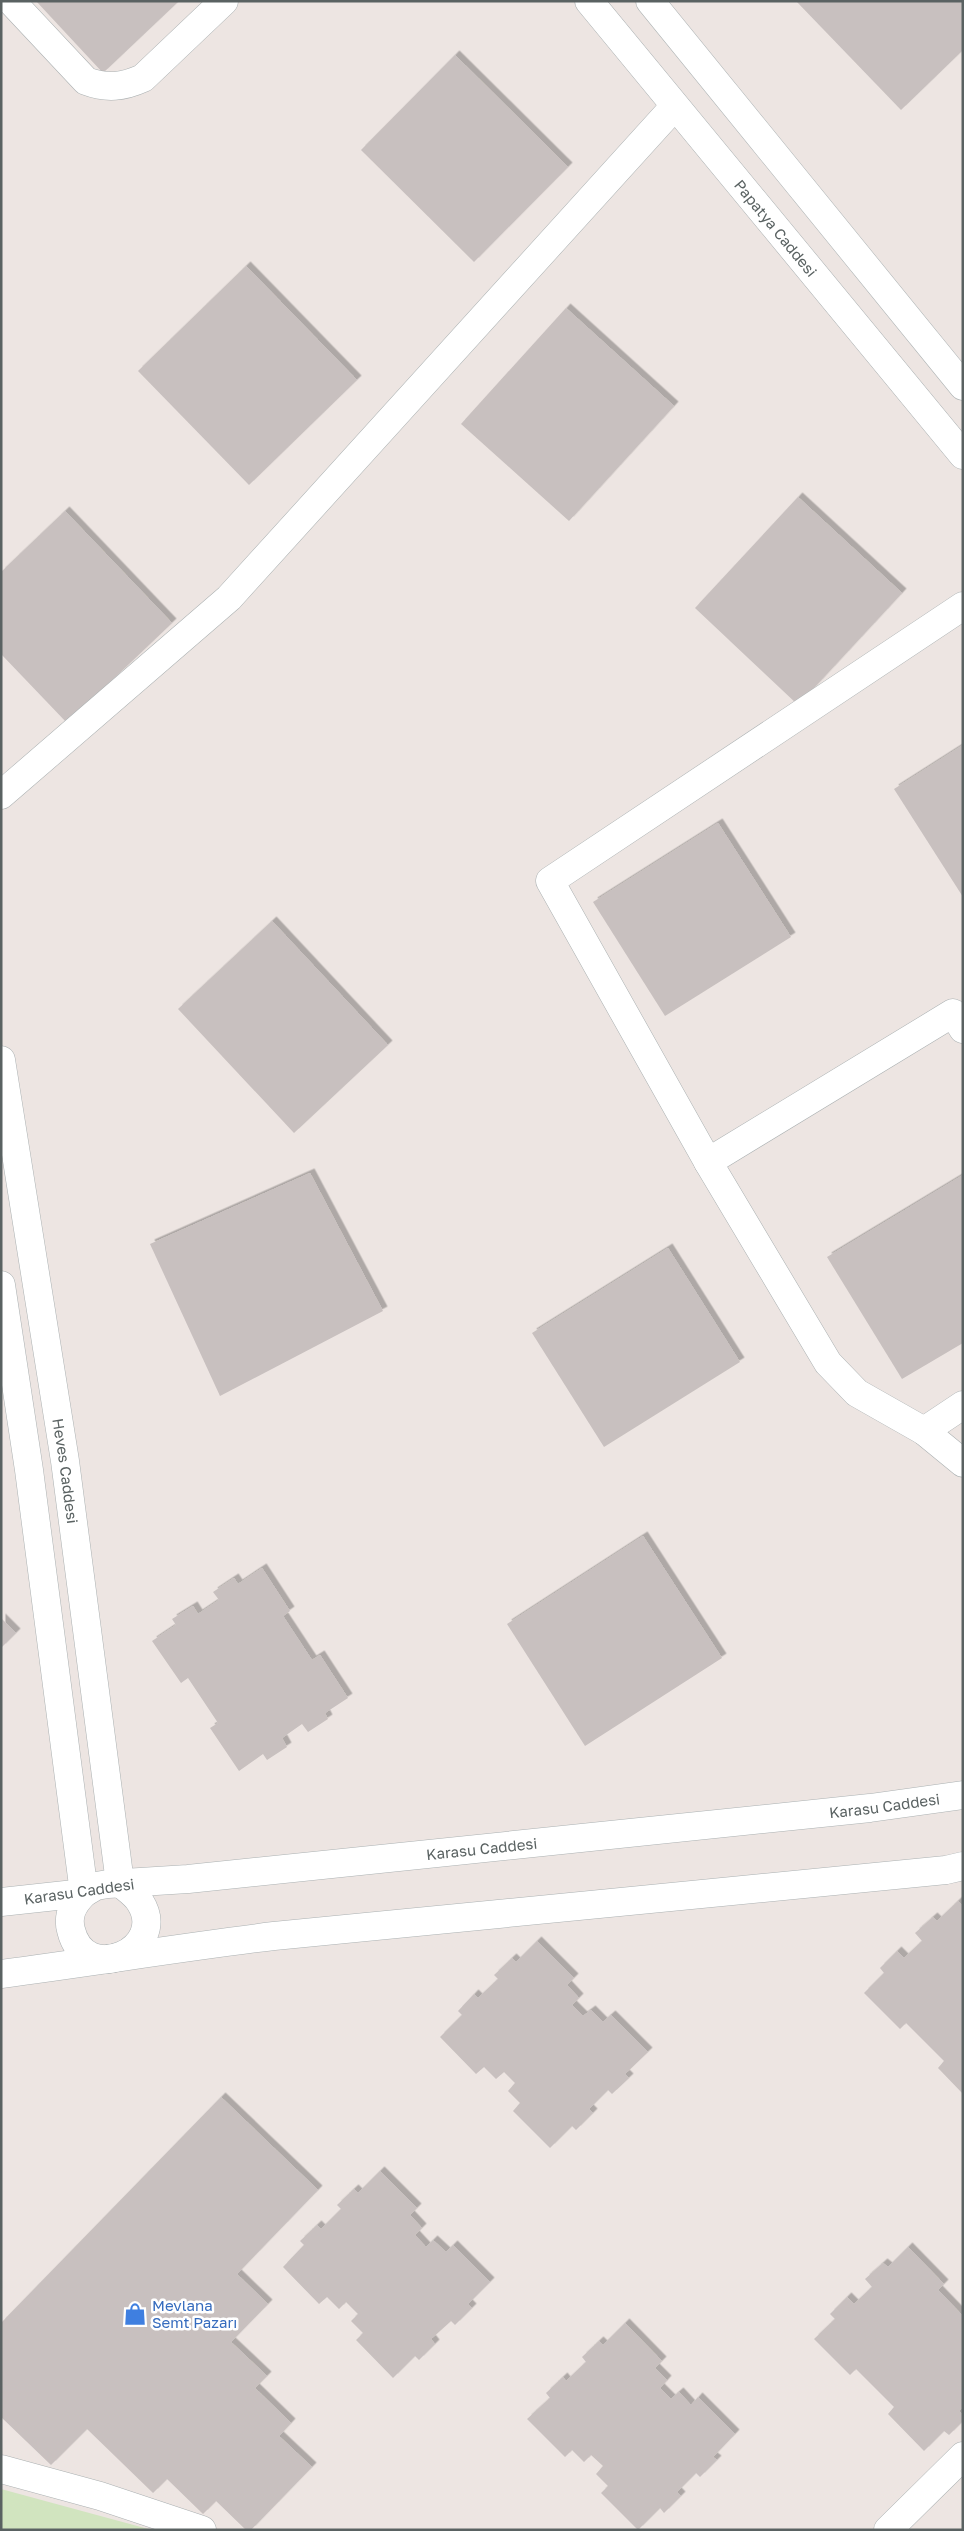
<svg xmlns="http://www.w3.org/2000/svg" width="964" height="2531" font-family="'Golos Text',sans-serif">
<defs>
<filter id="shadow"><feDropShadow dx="4.5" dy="-4.5" stdDeviation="0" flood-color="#0004"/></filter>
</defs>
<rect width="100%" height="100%" fill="#ede5e2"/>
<polygon fill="#d1e4bf" points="1,2489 152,2530 1,2530"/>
<g fill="#c8c0bf" filter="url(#shadow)">
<polygon points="36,1 179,1 103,73"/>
<polygon points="796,1 963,1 963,50 901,110"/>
<polygon points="455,55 568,167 474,262 361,150"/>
<polygon points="246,266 357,380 249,485 138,371"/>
<polygon points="566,308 674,406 569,521 461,424"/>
<polygon points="798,497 902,593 798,705 695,608"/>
<polygon points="65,511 172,623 67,723 1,654 1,572"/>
<polygon points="963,745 963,897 894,789"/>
<polygon points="718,823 791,937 665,1016 593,902"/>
<polygon points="272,921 388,1045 294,1133 178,1009"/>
<polygon points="310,1173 383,1311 220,1396 150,1244"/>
<polygon points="963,1175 963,1343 902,1379 827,1257"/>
<polygon points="668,1248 740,1362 604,1447 532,1333"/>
<polygon points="643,1536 722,1658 585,1746 507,1624"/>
<polygon points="262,1568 290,1611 283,1616 312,1660 320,1655 348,1698 325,1713 328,1719 308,1732 302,1724 282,1738 287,1747 267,1760 263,1754 239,1771 210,1728 218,1723 188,1678 181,1683 152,1641 176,1625 172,1619 193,1606 198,1614 219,1600 213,1592 234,1578 238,1584"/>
<polygon points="1,1618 16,1633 1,1648"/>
<polygon points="958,1901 963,1906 963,2094 938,2068 944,2061 906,2023 900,2029 864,1993 884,1973 880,1968 897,1951 904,1958 922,1941 915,1933 933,1917 937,1921"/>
<polygon points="537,1941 574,1978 567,1985 579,1998 572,2005 583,2016 591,2010 603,2022 611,2015 648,2052 625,2074 629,2078 612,2094 608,2090 589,2109 593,2113 576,2130 572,2126 550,2148 513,2111 520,2103 508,2091 515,2083 504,2072 496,2079 484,2067 476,2074 440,2037 462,2015 458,2011 474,1994 478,1998 498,1979 494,1975 512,1958 516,1962"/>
<polygon points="221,2097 318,2190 237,2274 268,2304 231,2342 267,2376 255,2388 291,2423 279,2436 312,2467 251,2530 246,2530 216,2501 203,2514 167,2479 153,2493 87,2429 51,2465 1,2417 1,2323"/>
<polygon points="380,2171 417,2208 410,2215 422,2228 415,2235 426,2247 433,2240 446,2252 453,2245 490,2282 468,2304 472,2308 455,2325 451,2321 431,2339 435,2344 419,2360 415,2356 393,2378 356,2340 363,2333 351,2321 358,2314 346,2302 339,2309 327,2297 319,2304 283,2267 304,2245 300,2241 317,2225 321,2229 341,2209 337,2205 354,2189 358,2193"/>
<polygon points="908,2247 944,2284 938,2290 963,2316 963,2407 959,2411 963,2415 963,2421 949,2435 944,2431 924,2451 888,2414 894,2407 856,2369 850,2375 814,2339 835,2319 830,2314 847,2297 854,2304 872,2287 865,2279 883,2263 888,2267"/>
<polygon points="625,2323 662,2361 655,2368 667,2380 660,2388 671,2399 679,2392 691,2405 698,2397 735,2434 713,2457 717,2460 700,2477 696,2473 677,2492 681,2496 664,2513 660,2508 638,2530 601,2493 608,2486 596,2474 603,2466 591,2455 584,2462 572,2450 565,2457 527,2419 550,2398 546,2393 563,2377 566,2381 586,2362 582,2357 599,2341 603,2345"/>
</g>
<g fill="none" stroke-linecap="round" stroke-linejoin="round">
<defs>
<g id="minor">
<path d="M11,1L86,81C107,89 123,87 143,78L224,1"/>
<polyline points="963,606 550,881 708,1162 828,1363 857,1393 924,1431 963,1463"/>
<polyline points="1,795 229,598 674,107"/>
<polyline points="708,1162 953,1013 963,1029"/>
<polyline points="924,1431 963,1405"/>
<polyline points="888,2530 963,2456"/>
</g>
<g id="tertiary">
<path id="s1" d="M589,1L963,455"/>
<polyline points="650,1 963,386"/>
<path id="s2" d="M1,1060L65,1461L120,1883C127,1889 135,1894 140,1902C170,1949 85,1988 71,1930C67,1915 73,1904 84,1893L29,1470L1,1285"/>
<path id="s3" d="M1,1902L84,1893L96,1886L108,1884L188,1879L870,1808L963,1795"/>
<path d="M1,1974C93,1962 183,1947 274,1936L946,1870L963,1866"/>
<polyline points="1,2469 100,2496 202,2530"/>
</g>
</defs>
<use href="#minor" stroke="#abb1b2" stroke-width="29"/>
<use href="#tertiary" stroke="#abb1b2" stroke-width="29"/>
<use href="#minor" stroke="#fff" stroke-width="28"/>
<use href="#tertiary" stroke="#fff" stroke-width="28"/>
</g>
<defs>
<symbol id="shop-bare" viewBox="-9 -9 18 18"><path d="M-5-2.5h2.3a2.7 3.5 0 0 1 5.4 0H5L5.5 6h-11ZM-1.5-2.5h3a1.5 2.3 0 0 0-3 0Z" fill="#3f7fe0" stroke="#fff" stroke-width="2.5" paint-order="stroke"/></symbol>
</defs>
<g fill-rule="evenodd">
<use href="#shop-bare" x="119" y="2298" width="32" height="32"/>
</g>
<g text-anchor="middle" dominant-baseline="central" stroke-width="5" stroke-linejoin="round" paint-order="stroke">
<g font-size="15" fill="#5a6262" stroke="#fff">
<text stroke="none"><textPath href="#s1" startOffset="294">Papatya Caddesi</textPath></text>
<text stroke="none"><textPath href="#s2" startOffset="416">Heves Caddesi</textPath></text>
<text stroke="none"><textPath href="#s3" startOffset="890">Karasu Caddesi</textPath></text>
<text stroke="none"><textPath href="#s3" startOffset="485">Karasu Caddesi</textPath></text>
<text transform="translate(79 1891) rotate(-8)">Karasu Caddesi</text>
</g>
<g font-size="15" fill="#366cbe" stroke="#fff" text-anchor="start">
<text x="152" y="2305">Mevlana<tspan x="152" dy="17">Semt Pazarı</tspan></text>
</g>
</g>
<rect width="964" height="2531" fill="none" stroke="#5a6262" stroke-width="5"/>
</svg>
